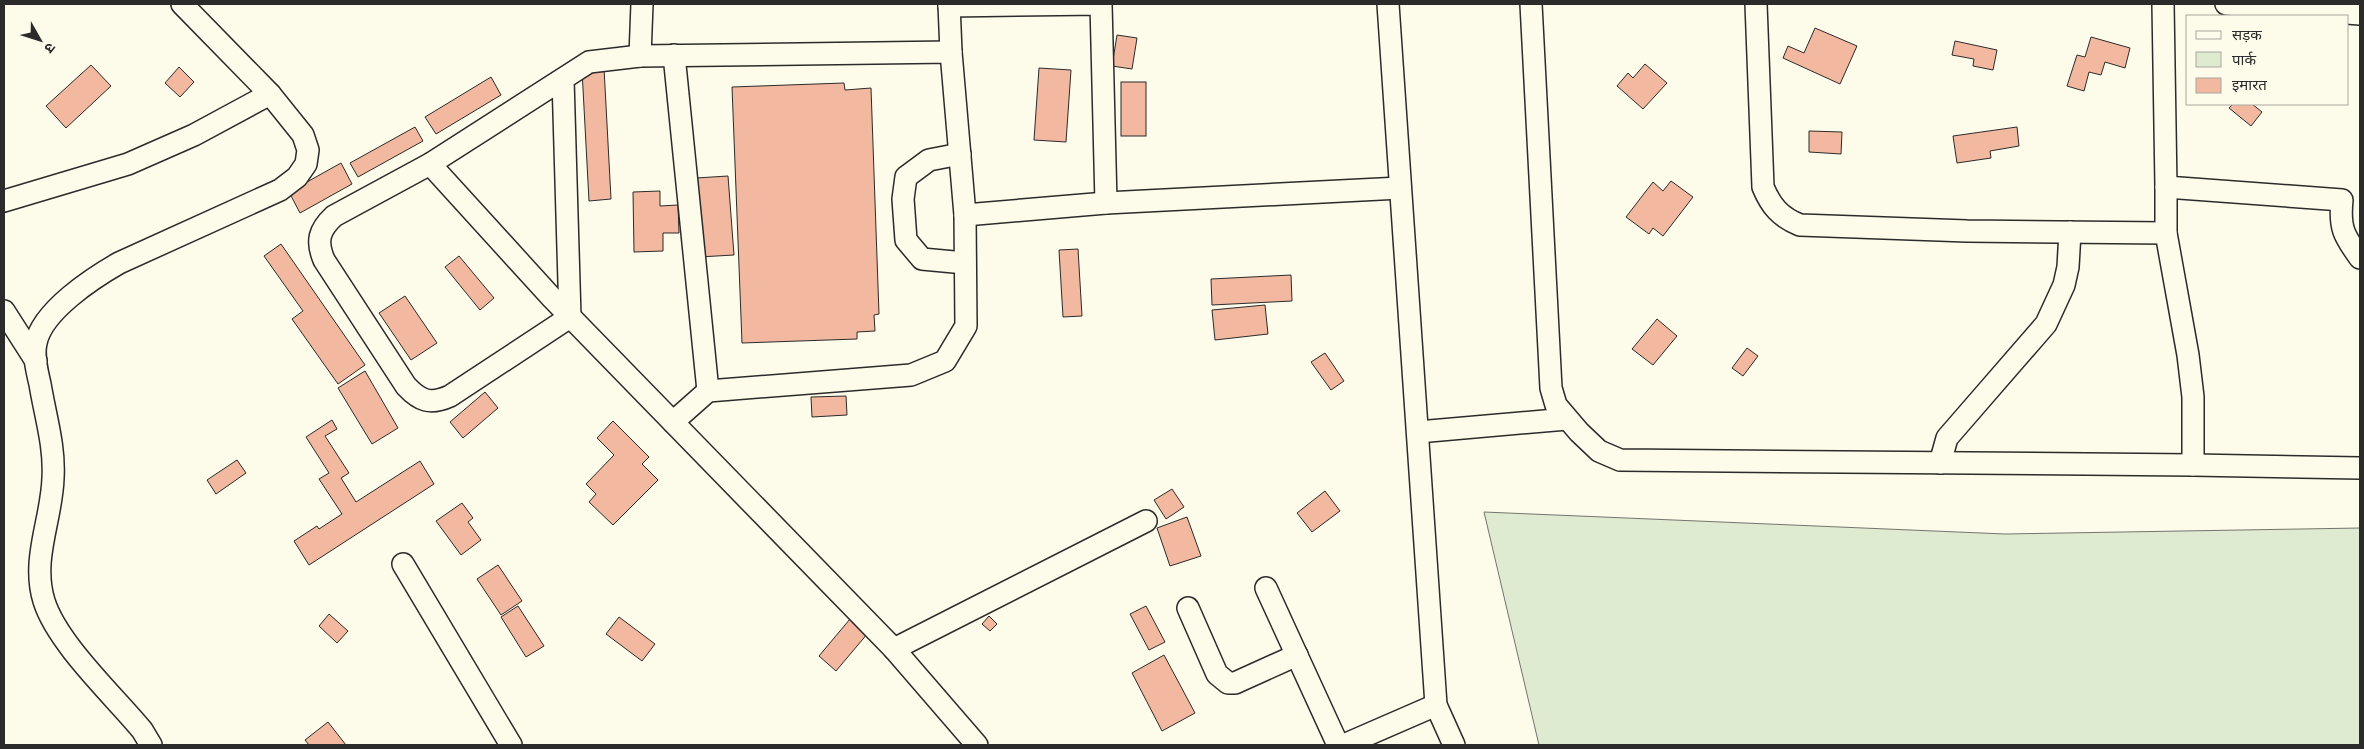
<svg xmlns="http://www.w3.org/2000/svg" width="2364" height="749" font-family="'Space Grotesk','Noto Sans Devanagari',sans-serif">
<rect width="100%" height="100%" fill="#fdfbea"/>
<polygon fill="#deebd1" stroke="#74746e" points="1484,512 2005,534 2360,528 2360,745 1539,745"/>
<g fill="#f2b8a0" stroke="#2b2b2b">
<polygon points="1815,28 1857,46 1840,84 1783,58 1788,46 1804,53"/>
<polygon points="1117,35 1137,38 1132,69 1112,66"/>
<polygon points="2091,37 2130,48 2125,68 2105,62 2101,75 2089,72 2084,91 2067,86 2077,55 2085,57"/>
<polygon points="1955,41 1997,50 1993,70 1973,66 1974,59 1952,55"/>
<polygon points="1645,64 1667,83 1643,109 1617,86 1628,73 1633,78"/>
<polygon points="91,65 111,86 66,128 46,106"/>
<polygon points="179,67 194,82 180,97 165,83"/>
<polygon points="604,68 611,199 589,201 582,70"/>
<polygon points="1039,68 1071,70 1066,142 1034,140"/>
<polygon points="491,77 501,95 436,134 425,117"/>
<rect x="1121" y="82" width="25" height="54"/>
<polygon points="844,83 845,90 871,88 879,314 874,315 875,331 857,332 857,339 742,343 732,87"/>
<polygon points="2233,104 2252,104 2262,112 2251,126 2229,108"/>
<polygon points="415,127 423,141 358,177 350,163"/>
<polygon points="2017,127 2019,146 1990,151 1991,158 1957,163 1953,136"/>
<polygon points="1809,131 1842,132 1841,154 1809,152"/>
<polygon points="341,163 352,184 300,213 289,192"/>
<polygon points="728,176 734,255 699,257 696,178"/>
<polygon points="1671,181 1693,197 1663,236 1653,228 1649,234 1626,217 1653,182 1663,191"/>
<polygon points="660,191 660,206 678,205 679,233 663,233 663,251 634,252 633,192"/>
<polygon points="281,244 365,365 338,384 292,319 303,311 264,256"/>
<polygon points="1078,249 1082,316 1063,317 1059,250"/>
<polygon points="459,256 494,298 480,310 445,267"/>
<polygon points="1291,275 1292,301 1212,305 1211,279"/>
<polygon points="405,296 437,343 411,360 379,313"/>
<polygon points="1265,305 1268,334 1215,340 1212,310"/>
<polygon points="1657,319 1677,336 1653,365 1632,349"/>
<polygon points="1747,348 1758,356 1743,376 1732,368"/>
<polygon points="1325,353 1344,381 1331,390 1311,362"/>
<polygon points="365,371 398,428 372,444 338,388"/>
<polygon points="485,392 498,408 463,438 450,422"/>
<polygon points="846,396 847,415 812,417 811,397"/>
<polygon points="332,420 337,429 325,436 349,473 341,478 356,502 420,461 434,484 309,565 294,541 317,526 319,529 342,514 319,479 329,473 306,437"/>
<polygon points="613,421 649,457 642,464 658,480 613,525 589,502 596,494 586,484 614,455 597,438"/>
<polygon points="237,460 246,473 216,494 207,480"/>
<polygon points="1172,489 1184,507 1166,519 1154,500"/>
<polygon points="1325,491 1340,511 1312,532 1297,513"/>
<polygon points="462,503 473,518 468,522 481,540 461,555 436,521"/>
<polygon points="1187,517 1201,556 1170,566 1157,528"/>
<polygon points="498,565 522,601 501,615 477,579"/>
<polygon points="518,606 544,646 526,657 501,617"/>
<polygon points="1146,606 1165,642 1149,650 1130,614"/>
<polygon points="329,614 348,631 337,643 319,626"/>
<polygon points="989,616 997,624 990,631 982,624"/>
<polygon points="619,617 655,644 642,661 606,634"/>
<polygon points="850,619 868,633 836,671 819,656"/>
<polygon points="1164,655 1195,713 1162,731 1132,673"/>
<polygon points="328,722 346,745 309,745 305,740"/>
</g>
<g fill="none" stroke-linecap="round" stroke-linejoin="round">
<defs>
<g id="minor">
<polyline points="642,4 640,56 951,52 965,215 966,326 945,361 911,375 708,391 673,422"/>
<polyline points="949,4 951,52"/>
<polyline points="1388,4 1436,705 1454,745"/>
<polyline points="1531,4 1551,388 1556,405 1579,432 1599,451 1620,460 2193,465 2193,397 2188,355 2166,233 2166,187"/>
<path d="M1756,4L1763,187C1771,206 1780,217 1800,225L1967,231L2166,233"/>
<path d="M2163,4L2166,187L2342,200C2339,228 2344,236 2360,258"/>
<polyline points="2226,4 2360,14"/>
<polyline points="949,6 1101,4 1106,203"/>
<polyline points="674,55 708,391"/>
<path d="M563,79L570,317L450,396C430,405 420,401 406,386L324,260C316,241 319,230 334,216L430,164L589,62L640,56"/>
<polyline points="960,154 929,160 906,177 903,199 906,240 922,259 965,263"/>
<polyline points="430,164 552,298 894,649 977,745"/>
<polyline points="4,201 128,164 194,135 270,94"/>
<polyline points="965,215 1106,203 1400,188"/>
<polyline points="4,311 36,361"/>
<polyline points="1418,432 1567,419"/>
<polyline points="1940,463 1947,438 2046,324 2064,285 2068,267 2070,232"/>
<polyline points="2193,465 2360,468"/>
<polyline points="403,564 511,745"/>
<polyline points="1266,588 1338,745"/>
<polyline points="1188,608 1217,674 1228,683 1235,683 1297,655"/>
<polyline points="894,649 1146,521"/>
<path d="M151,745L142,730C113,695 57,643 44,601C31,559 52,519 53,478C55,446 45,415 40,384C37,371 33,356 36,343C42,311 93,278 119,263L280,190L297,177L306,164L308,150L303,135L270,94L182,4"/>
<polyline points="1344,745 1436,705"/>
</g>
</defs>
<use href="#minor" stroke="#2b2b2b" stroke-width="24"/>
<use href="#minor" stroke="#fdfbea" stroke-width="21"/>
</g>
<rect width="2364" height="749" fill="none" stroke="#2b2b2b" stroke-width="10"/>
<rect x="2186" y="15" width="162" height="90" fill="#fdfbea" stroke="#a9a89e"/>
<rect x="2196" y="31" width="25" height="8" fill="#fdfbea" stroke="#a9a89e"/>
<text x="2232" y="40" font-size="15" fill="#2b2b2b">सड़क</text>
<rect x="2196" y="52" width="25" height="15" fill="#deebd1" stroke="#a9a89e"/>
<text x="2232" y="65" font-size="15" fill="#2b2b2b">पार्क</text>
<rect x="2196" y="78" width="25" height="15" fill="#f2b8a0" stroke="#a9a89e"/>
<text x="2232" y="90" font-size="15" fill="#2b2b2b">इमारत</text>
<g transform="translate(40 40) rotate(129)" stroke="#fdfbea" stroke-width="4" paint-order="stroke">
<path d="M0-4L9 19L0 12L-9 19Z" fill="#2b2b2b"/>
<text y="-8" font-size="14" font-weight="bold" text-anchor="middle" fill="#2b2b2b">उ</text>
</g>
</svg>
